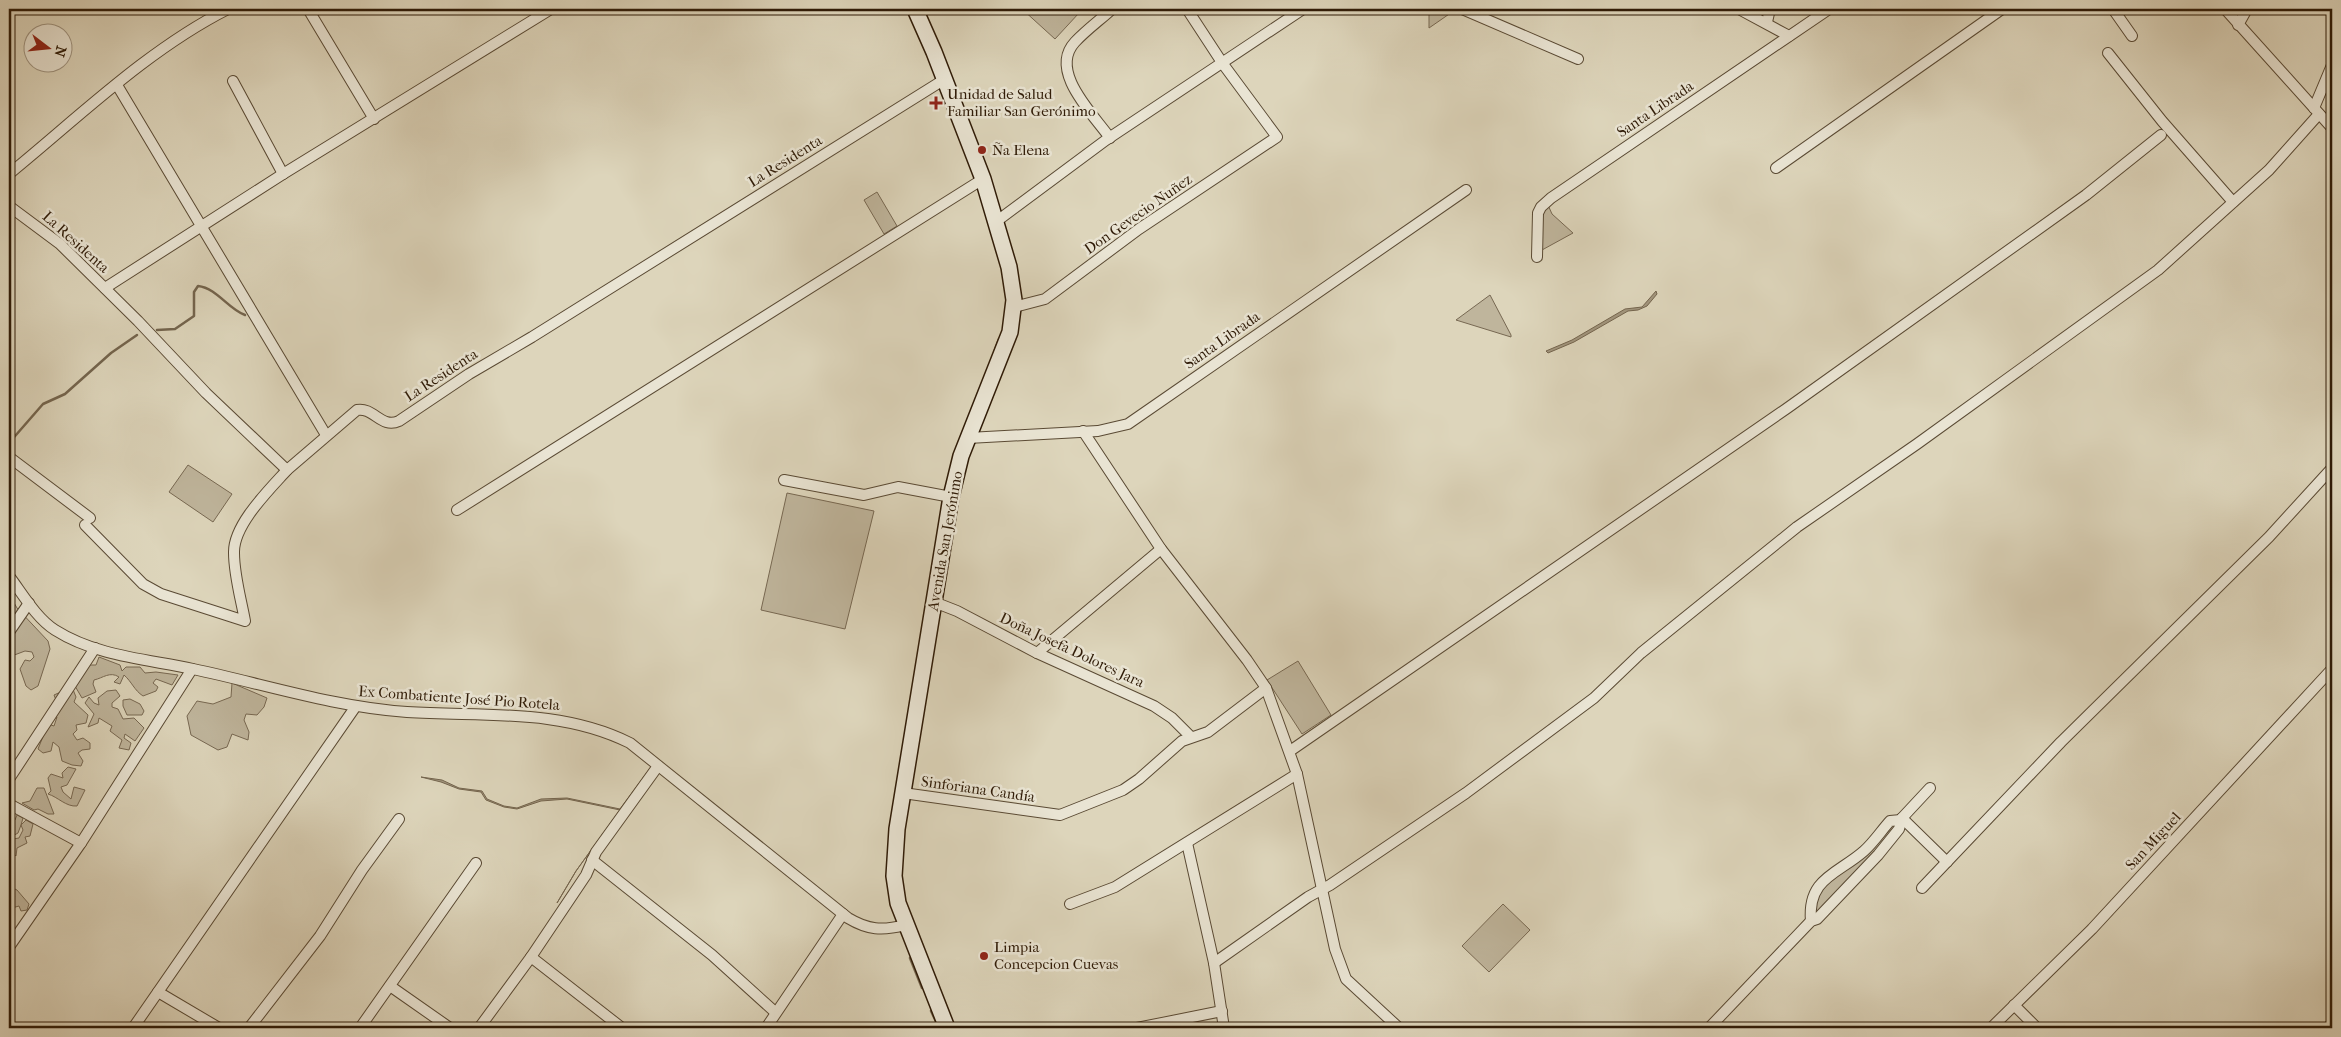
<svg xmlns="http://www.w3.org/2000/svg" width="2341" height="1037" font-family="'IM FELL French Canon',serif">
<rect width="100%" height="100%" fill="#ddd5bb"/>
<filter id="stains"><feTurbulence type="fractalNoise" baseFrequency=".004" numOctaves="4"/><feColorMatrix values="0 0 0 0 .2 0 0 0 0 .09 0 0 0 0 .02 0 0 0 .5 -.17"/></filter>
<radialGradient id="worn" r=".72"><stop offset=".6" stop-color="#630" stop-opacity="0"/><stop offset="1" stop-color="#630" stop-opacity=".3"/></radialGradient>
<g fill="#bfb59c" stroke="#776852">
<polygon points="1022,9 1074,9 1079,13 1055,39"/>
<polygon points="1429,9 1454,9 1455,10 1429,28"/>
<polygon points="877,192 897,226 884,234 864,200"/>
<polygon points="1548,205 1552,214 1573,233 1542,250 1541,216"/>
<polygon points="1490,295 1511,335 1511,337 1456,320"/>
<polygon points="188,465 232,494 213,522 169,492"/>
<polygon points="787,493 874,511 845,629 761,610"/>
<polygon points="9,594 17,608 48,641 50,649 38,686 31,690 26,686 20,669 25,660 30,661 34,657 32,652 25,651 9,657"/>
<path d="M99,657L120,665L122,671L126,667H140L145,673L156,672L178,675L172,685L156,679L153,683L158,687L156,691L143,696C134,690 132,682 124,675L120,684L114,682L119,677C110,671 103,678 94,680L93,684L96,692L82,698L72,681L86,665H96Z"/>
<polygon points="1298,661 1331,715 1302,734 1267,680"/>
<polygon points="232,683 267,698 264,707 257,715 246,714 244,720 249,732 248,740 232,734 227,747 218,750 191,735 187,716 197,701 213,704 231,697"/>
<polygon points="72,687 76,697 74,702 88,715 86,723 76,725 77,730 73,734 77,740 83,738 90,743 90,749 82,750 78,753 83,761 81,766 72,765 62,761 59,747 53,742 51,751 43,753 38,749 48,724 54,726 57,717 50,718 58,705 54,695"/>
<polygon points="116,690 120,696 112,703 112,707 118,709 123,719 134,718 144,728 135,741 125,734 124,738 131,743 129,750 119,748 122,740 110,731 112,726 99,718 98,723 88,727 94,714 85,703 89,697 94,703 99,705 98,698 107,691"/>
<polygon points="130,699 140,704 144,711 142,715 127,715 123,706 123,700"/>
<path d="M68,767L76,769L67,785L61,787L63,792L71,799L74,787L85,790L77,806C66,807 58,797 48,794L51,791L48,778L51,774L63,778L62,773Z"/>
<polygon points="37,788 44,788 54,814 48,814 38,809 34,810 22,803 30,801"/>
<polygon points="9,815 15,820 17,815 23,818 21,825 26,820 33,824 30,836 25,837 27,843 17,848 16,856 9,850 13,839 19,838 23,830 21,825 18,833 9,838 9,824 11,824"/>
<polygon points="1894,824 1897,827 1815,916 1814,909 1821,889"/>
<polygon points="9,886 17,890 29,904 27,910 21,911 19,906 12,908 9,900 15,897 9,890"/>
<polygon points="1503,904 1530,930 1489,972 1462,946"/>
</g>
<g fill="#a2967e" stroke="#74654e">
<polygon points="1656,291 1657,294 1647,306 1638,310 1628,311 1574,342 1548,353 1546,351 1572,340 1625,309 1642,307"/>
<polygon points="651,767 576,871 557,903 576,871 620,810 567,799 541,801 517,809 504,807 486,800 481,792 459,789 441,782 421,777 442,780 459,788 482,791 487,799 504,806 517,808 541,799 567,798 620,809"/>
</g>
<g fill="none" stroke-linecap="round" stroke-linejoin="round">
<g stroke="#74654e" stroke-width="2.5">
<path d="M157,330L175,329L194,316V292L198,286C217,288 228,309 245,315"/>
<polyline points="995,350 999,339"/>
<polyline points="9,443 43,404 65,394 111,353 137,335"/>
<polyline points="910,958 922,988"/>
<polyline points="931,1011 939,1028"/>
</g>
<defs>
<g id="street">
<polyline points="308,9 374,119"/>
<polyline points="1462,9 1578,59"/>
<polyline points="1739,9 1789,36"/>
<polyline points="2113,9 2132,36"/>
<polyline points="2225,9 2332,128"/>
<polyline points="1767,22 1770,9"/>
<polyline points="2238,25 2247,9"/>
<polyline points="2108,53 2162,121 2233,202"/>
<polyline points="233,81 283,174"/>
<polyline points="117,85 326,435"/>
<polyline points="2314,108 2332,65"/>
<path d="M1110,138C1093,114 1048,71 1075,42C1086,30 1100,20 1112,9"/>
<polyline points="1776,168 2002,9"/>
<path d="M9,174C79,117 147,50 228,9"/>
<path d="M9,206L60,244L138,321L206,393L287,470L357,410C374,407 381,429 399,421L469,374L532,337L945,79"/>
<polyline points="997,221 1106,140 1303,9"/>
<polyline points="1537,257 1538,213 1541,207 1551,198 1829,9"/>
<polyline points="105,288 283,174 551,9"/>
<polyline points="1014,307 1045,299 1139,229 1277,137 1223,64 1187,9"/>
<polyline points="1083,431 1161,549 1247,660 1266,688 1297,774 1335,949 1346,979 1399,1028"/>
<polyline points="968,438 1098,431 1128,424 1466,190"/>
<polyline points="9,457 90,518"/>
<polyline points="784,480 864,495 898,487 951,497"/>
<polyline points="457,510 983,179"/>
<path d="M85,525L143,584L161,594L245,621C241,599 234,575 234,553C233,525 269,490 287,470"/>
<path d="M9,576C22,593 36,618 55,630C96,656 146,659 193,669C264,684 334,707 407,712C483,717 560,708 630,743L848,918C868,930 882,931 905,925"/>
<polyline points="934,602 957,611 1037,653 1154,706 1172,718 1191,737"/>
<polyline points="9,632 29,603"/>
<polyline points="1037,653 1161,549"/>
<polyline points="1290,751 1786,409 2086,195 2161,135"/>
<polyline points="9,779 95,648"/>
<polyline points="903,793 1060,815 1123,790 1139,779 1182,741 1208,732 1266,688"/>
<polyline points="9,804 81,843"/>
<polyline points="1902,818 1947,862"/>
<polyline points="1187,843 1214,963 1224,1028"/>
<polyline points="592,860 712,955 775,1012"/>
<polyline points="1922,888 2061,742 2269,537 2332,468"/>
<polyline points="1070,904 1115,887 1297,774"/>
<path d="M1811,921C1807,878 1838,874 1864,851C1874,842 1881,831 1890,821L1901,820"/>
<polyline points="9,947 81,843 192,669"/>
<polyline points="531,957 622,1028"/>
<polyline points="1214,963 1308,897 1330,885 1466,793 1594,698 1641,653 1797,527 1917,444 2158,270 2269,170 2319,114"/>
<polyline points="390,986 450,1028"/>
<polyline points="158,992 219,1028"/>
<polyline points="2014,1005 2037,1028"/>
<polyline points="133,1028 356,706"/>
<polyline points="249,1028 320,936 362,870 399,819"/>
<polyline points="360,1028 476,863"/>
<polyline points="479,1028 531,957 586,875 596,852 658,766"/>
<polyline points="766,1028 843,914"/>
<polyline points="1137,1028 1222,1011"/>
<polyline points="1709,1028 1811,921 1817,919 1878,855 1899,829 1902,818 1930,788"/>
<polyline points="1991,1028 2092,929 2332,669"/>
<polyline points="2329,1028 2332,1022"/>
</g>
<polyline id="secondary" points="915,9 934,52 983,179 1009,267 1014,300 1010,332 961,456 951,497 897,829 894,876 898,903 947,1028"/>
</defs>
<use href="#street" stroke="#5a4a34" stroke-width="12"/>
<use href="#secondary" stroke="#2f1b07" stroke-width="18"/>
<use href="#street" stroke="#e9e4d3" stroke-width="10"/>
<use href="#secondary" stroke="#e9e4d3" stroke-width="15"/>
</g>
<g fill="#8f2418" stroke="#e9e4d3" stroke-width="2">
<path d="M933.5 95.5h5v5h5v5h-5v5h-5v-5h-5v-5h5z"/>
<circle cx="982" cy="150" r="5"/>
<circle cx="984" cy="956" r="5"/>
</g>
<g text-anchor="middle" dominant-baseline="central" stroke-width="5" stroke-linejoin="round" paint-order="stroke">
<g font-size="15" fill="#2f1b07" stroke="#e9e4d3" text-anchor="start">
<text x="947" y="94">Unidad de Salud<tspan x="947" dy="17">Familiar San Gerónimo</tspan></text>
<text x="992" y="150">Ña Elena</text>
<text x="994" y="947">Limpia<tspan x="994" dy="17">Concepcion Cuevas</tspan></text>
</g>
<g font-size="15" fill="#2f1b07" stroke="#e9e4d3">
<text transform="translate(1655 109) rotate(-34)">Santa Librada</text>
<text transform="translate(785 161) rotate(-32)">La Residenta</text>
<text transform="translate(1138 214) rotate(-35)">Don Gevecio Nuñez</text>
<text transform="translate(76 242) rotate(42)">La Residenta</text>
<text transform="translate(1222 340) rotate(-35)">Santa Librada</text>
<text transform="translate(441 375) rotate(-33)">La Residenta</text>
<text transform="translate(945 541) rotate(-80)">Avenida San Jerónimo</text>
<text transform="translate(1072 650) rotate(25)">Doña Josefa Dolores Jara</text>
<text transform="translate(459 698) rotate(4)">Ex Combatiente José Pio Rotela</text>
<text transform="translate(978 789) rotate(8)">Sinforiana Candía</text>
<text transform="translate(2153 841) rotate(-47)">San Miguel</text>
</g>
</g>
<rect width="2341" height="1037" fill="none" stroke="#ddd5bb" stroke-width="30"/>
<rect x="10" y="10" width="2321" height="1017" fill="none" stroke="#2f1b07" stroke-width="2.5"/>
<rect x="15" y="15" width="2311" height="1007" fill="none" stroke="#2f1b07"/>
<g transform="translate(48 48) rotate(106)"><circle r="24" fill="#e9e4d3" stroke="#9f9481"/>
<path d="M0-4L9 19L0 12L-9 19Z" fill="#8f2418"/>
<text y="-8" font-size="14" font-weight="bold" text-anchor="middle" fill="#2f1b07">N</text>
</g>
<rect width="100%" height="100%" filter="url(#stains)"/>
<rect width="100%" height="100%" fill="url(#worn)"/>
</svg>
